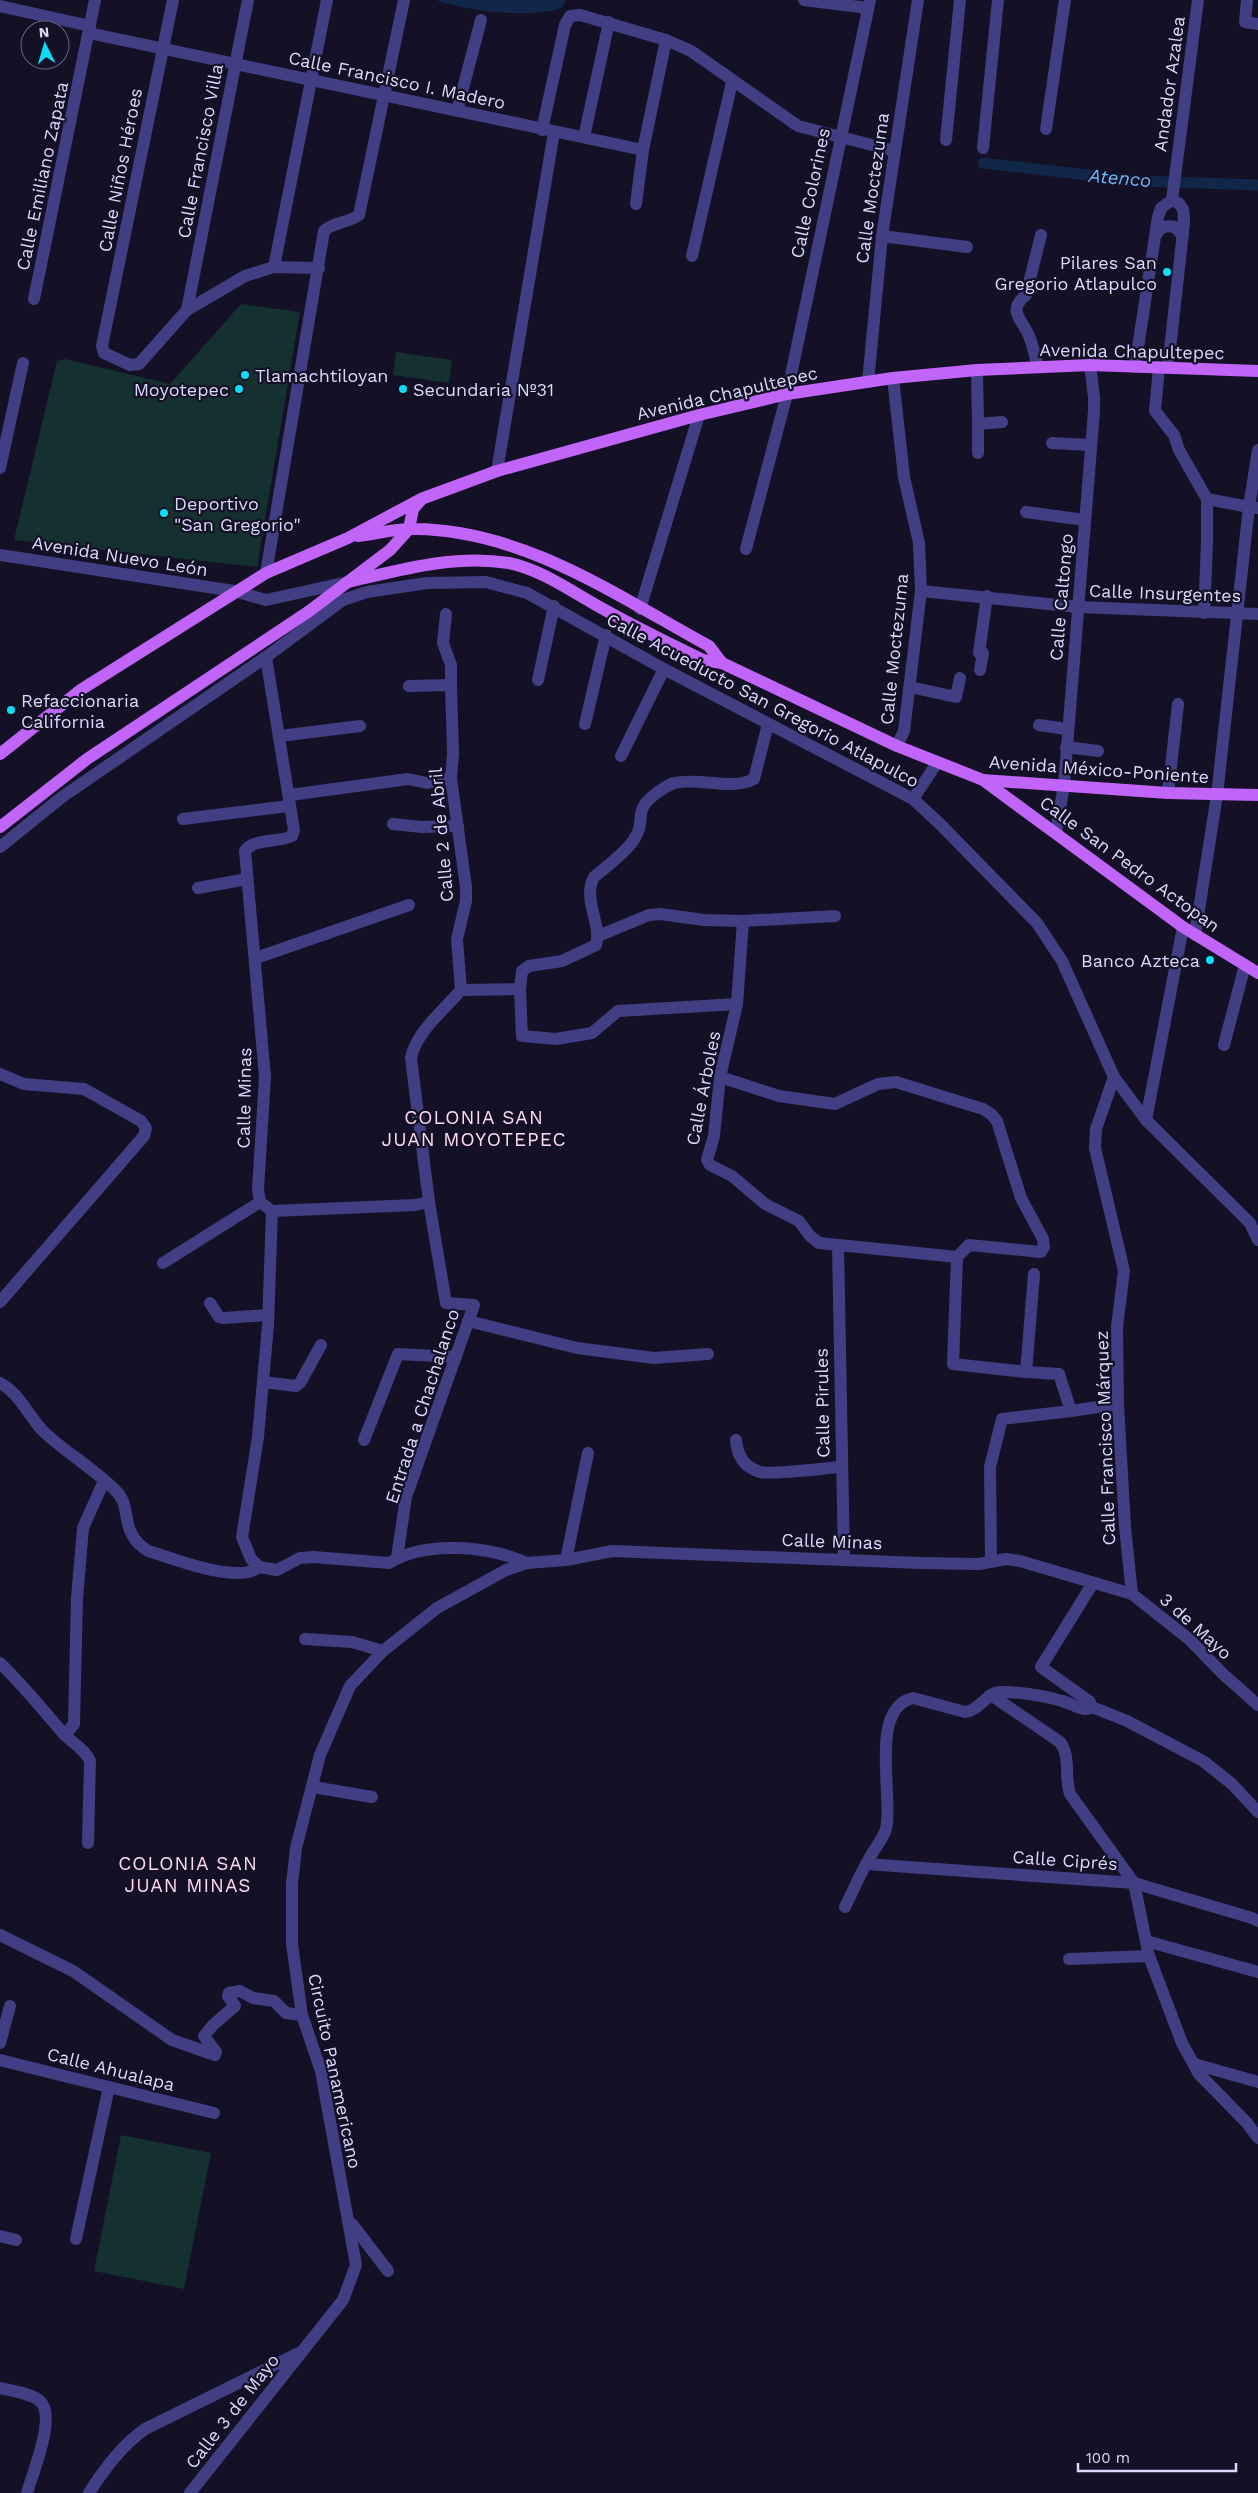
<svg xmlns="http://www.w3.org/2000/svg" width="1258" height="2493" font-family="'Work Sans',sans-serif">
<rect width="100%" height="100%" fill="#141126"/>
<g fill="#14302f">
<polygon points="241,304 300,312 257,567 14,540 57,361 65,359 170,384"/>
<polygon points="396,352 452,360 449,383 393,375"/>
<polygon points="121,2135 211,2153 184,2289 94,2271"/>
</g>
<path fill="#11274a" d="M436,0H566L561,8C530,19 466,11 436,0Z"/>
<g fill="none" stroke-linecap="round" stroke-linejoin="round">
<polyline stroke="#11274a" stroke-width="11" points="983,163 1139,181 1258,185"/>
<g stroke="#413e83" stroke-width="12">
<polyline points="173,0 102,346 104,353 130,365 139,364 187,310 245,276 274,267 319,268"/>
<polyline points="804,0 868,8"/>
<polyline points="1247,0 1245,22 1258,24"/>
<polyline points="0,6 90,26"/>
<polyline points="89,33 643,150 636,204"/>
<polyline points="457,111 481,20"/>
<polyline points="1046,129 1065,0"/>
<polyline points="542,130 565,25 570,16 580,15 666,40 691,51 798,126 895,151"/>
<polyline points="584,137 609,22"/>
<polyline points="946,140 960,0"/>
<polyline points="983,148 998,0"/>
<polyline points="643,150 666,40"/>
<polyline points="1172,200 1198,0"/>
<path d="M1156,235C1161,227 1165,225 1175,227L1183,236"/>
<polyline points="882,236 967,247"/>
<polyline points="692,256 732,82"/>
<polyline points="274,267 327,0"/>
<polyline points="34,299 95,0"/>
<polyline points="187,310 248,0"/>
<path d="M1038,366C1035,357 1033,345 1029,336C1023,320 1006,311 1026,295L1041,235"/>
<polyline points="1135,367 1158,217 1161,208 1172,200"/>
<polyline points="1159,367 1155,411 1174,435 1179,450 1207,499 1207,543 1204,613"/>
<path d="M1168,367L1184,223C1184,211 1184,204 1172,200"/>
<polyline points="977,370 978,424"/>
<polyline points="893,378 904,477 919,543 921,591 904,731 897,746"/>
<polyline points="868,382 882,236 918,0"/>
<polyline points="1052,443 1090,445"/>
<polyline points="978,453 978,424 1002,422"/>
<polyline points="0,468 23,363"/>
<polyline points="497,471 554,132"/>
<polyline points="1207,499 1249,507 1258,450"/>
<polyline points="1026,512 1085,520"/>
<polyline points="746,549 787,394 870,0"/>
<polyline points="0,555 234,591 266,600 348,582"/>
<path d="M266,573L324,231C333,222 348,223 359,215L404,0"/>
<polyline points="921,591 1078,607 1258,614"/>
<polyline points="640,609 699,415"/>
<polyline points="446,614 443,643 451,665 451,685"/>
<polyline points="980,670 983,653 979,653 987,596"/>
<polyline points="538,680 554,606"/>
<polyline points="910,687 956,697 960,678"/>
<polyline points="585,724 606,635"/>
<polyline points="1039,725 1067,729"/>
<polyline points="280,736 360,726"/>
<polyline points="1066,747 1098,751"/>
<polyline points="621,756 664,669"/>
<polyline points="1168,793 1178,704"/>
<polyline points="290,795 408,779 427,783 451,778"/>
<polyline points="913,799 937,763"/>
<polyline points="183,819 289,806"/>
<polyline points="393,824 422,827 458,826"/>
<polyline points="1056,832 1064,785 1094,411 1094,397 1090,365"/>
<polyline points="0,847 62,797 266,657 343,600 367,592 427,583 486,582 527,593 664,669 913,799 940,824 1037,923 1062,961 1114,1077 1146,1120 1250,1223 1258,1240"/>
<polyline points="198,888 247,879"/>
<polyline points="743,921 737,1004 720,1077 714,1136 707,1160 710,1165 732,1176 765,1204 799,1221 810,1236 819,1243 957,1257"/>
<polyline points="1195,935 1217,795 1249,507 1258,508"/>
<polyline points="598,936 649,915 660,914 704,920 743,921 835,916"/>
<polyline points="256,958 409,905"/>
<polyline points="461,990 520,989"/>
<path d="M737,1004L618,1011L592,1033L556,1039L522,1036L520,989L522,971L529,966L562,961L596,945C602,923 582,899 594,877C607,866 624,854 633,841C649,819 629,813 658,792C663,789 669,784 675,783C700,777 731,791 754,779L768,724"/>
<polyline points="1224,1045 1245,965"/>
<polyline points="0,1074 24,1084 84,1089 141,1121 146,1128 144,1136 0,1302"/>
<polyline points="720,1077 779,1096 835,1104 878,1084 896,1082 983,1109 991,1114 997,1121 1021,1198 1043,1239 1044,1247 1041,1252 969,1245 957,1257"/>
<polyline points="1114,1077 1096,1129 1095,1148 1124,1271 1117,1327 1118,1404 1125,1527 1132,1594"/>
<polyline points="1146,1120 1183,927"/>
<polyline points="272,1211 415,1205 429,1202"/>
<polyline points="838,1246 844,1559"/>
<polyline points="957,1257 953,1364 1026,1372 1059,1374 1071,1411 1118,1404"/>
<polyline points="163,1263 260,1202"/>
<polyline points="210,1303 219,1317 223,1318 268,1315"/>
<polyline points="468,1321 577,1348 654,1358 708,1354"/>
<polyline points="1026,1372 1034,1274"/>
<polyline points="263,1382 296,1386 300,1383 321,1345"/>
<path d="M0,1383C20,1394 28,1415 43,1431C66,1453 95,1469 117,1492C133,1509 118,1532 148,1551C173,1558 238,1585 259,1567L277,1570L300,1558L313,1557L389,1563C426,1540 489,1546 527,1563"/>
<polyline points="364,1440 398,1354 456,1357"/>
<path d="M736,1440C737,1455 744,1467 760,1472C771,1475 826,1468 841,1467"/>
<path d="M397,1558L406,1497L474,1305L446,1303L429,1202L411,1058C416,1032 444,1010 461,990L457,939L466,901V887L451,778L453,754L451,685L409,686"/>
<polyline points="566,1560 588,1453"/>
<polyline points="991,1562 990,1467 1002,1419 1071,1411"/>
<path d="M259,1567L251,1559L242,1537L258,1437L268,1325L272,1211L260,1202L258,1189L265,1077L245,851C254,838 278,843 292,836L294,830L266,657"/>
<polyline points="305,1639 352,1642 383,1651"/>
<path d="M0,1663C23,1685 42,1709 63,1733C72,1743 85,1749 90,1761L88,1843"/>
<polyline points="1092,1707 1127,1721 1203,1761 1232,1784 1258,1812"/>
<polyline points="65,1735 74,1724 77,1598 83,1528 104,1481"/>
<polyline points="313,1787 372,1797"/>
<path d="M866,1864L1134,1883L1070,1794C1064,1777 1071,1756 1060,1742L991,1695"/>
<polyline points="1134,1883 1149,1956 1182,2043 1199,2074 1247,2123 1258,2138"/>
<polyline points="1134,1883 1252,1918 1258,1921"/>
<path d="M845,1907C853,1891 860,1874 869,1859C874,1849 883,1839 886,1829C894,1799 868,1708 913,1698L965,1712C980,1711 986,1692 1001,1692C1020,1692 1044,1696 1062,1701C1072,1703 1081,1712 1091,1708L1090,1702L1041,1667L1093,1583"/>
<polyline points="0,1935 73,1971 172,2040 215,2055 216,2052 204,2036 213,2025 235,2006 228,1996 229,1993 240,1991 253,1998 274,2001 286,2013 302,2015"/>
<polyline points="1146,1941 1258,1972"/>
<polyline points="1069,1959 1149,1956"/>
<polyline points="0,2043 10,2006"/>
<polyline points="0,2060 214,2113"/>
<polyline points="1194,2064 1258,2082"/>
<polyline points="352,2224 388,2271"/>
<polyline points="0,2236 16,2240"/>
<polyline points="76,2239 109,2087"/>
<path d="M0,2388C12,2391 30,2393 40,2401C57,2416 32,2474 27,2493"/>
<path d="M89,2493C104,2469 121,2446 145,2429L299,2353"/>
<polyline points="190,2493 343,2300 356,2265 321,2071 302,2015 292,1944 292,1884 296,1848 320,1755 350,1686 383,1651 437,1608 506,1570 527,1563 566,1560 612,1551 920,1563 979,1564 1006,1559 1020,1561 1132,1594 1189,1639 1223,1674 1258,1705"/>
</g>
<g stroke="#c164f8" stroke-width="12">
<path d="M358,536C377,534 395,528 415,529C524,530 617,596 709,646L722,663"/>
<path d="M348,582C400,570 455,554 509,563C543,570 575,594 605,610C637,628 670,644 703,660L722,663L897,746L983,780L1168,793L1258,795"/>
<polyline points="0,754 82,689 266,573 348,538 421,499 497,471 699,415 787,394 893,378 977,370 1090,365 1258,371"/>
<polyline points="983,780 1183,927 1258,973"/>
<polyline points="0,827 87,759 308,612 390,550 409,529 413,509 420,501"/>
</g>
</g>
<g fill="#0dddf4" stroke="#141126" stroke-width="2">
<circle cx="1167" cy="272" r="5"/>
<circle cx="245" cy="375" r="5"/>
<circle cx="239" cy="389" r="5"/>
<circle cx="403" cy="389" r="5"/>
<circle cx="164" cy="513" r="5"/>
<circle cx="11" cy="710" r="5"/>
<circle cx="1210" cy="960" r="5"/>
</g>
<g text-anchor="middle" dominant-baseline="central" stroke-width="4.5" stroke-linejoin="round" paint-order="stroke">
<g font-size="18" fill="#dcd8fd" stroke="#141126">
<text transform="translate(397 80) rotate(12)">Calle Francisco I. Madero</text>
<text transform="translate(1169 84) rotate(-82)">Andador Azalea</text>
<text transform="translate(200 151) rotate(-79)">Calle Francisco Villa</text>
<text transform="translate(120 170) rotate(-79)">Calle Niños Héroes</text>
<text transform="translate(42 176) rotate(-78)">Calle Emiliano Zapata</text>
<text transform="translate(872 188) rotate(-82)">Calle Moctezuma</text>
<text transform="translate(810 193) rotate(-78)">Calle Colorines</text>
<text transform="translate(1132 351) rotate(1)">Avenida Chapultepec</text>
<text transform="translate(727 393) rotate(-13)">Avenida Chapultepec</text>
<text transform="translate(120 556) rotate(9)">Avenida Nuevo León</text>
<text transform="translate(1165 593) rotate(2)">Calle Insurgentes</text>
<text transform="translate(1061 597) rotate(-85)">Calle Caltongo</text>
<text transform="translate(894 649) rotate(-84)">Calle Moctezuma</text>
<text transform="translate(763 700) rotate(28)">Calle Acueducto San Gregorio Atlapulco</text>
<text transform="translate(1099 769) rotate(4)">Avenida México-Poniente</text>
<text transform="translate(441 835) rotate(-95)">Calle 2 de Abril</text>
<text transform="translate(1130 864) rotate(36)">Calle San Pedro Actopan</text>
<text transform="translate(703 1088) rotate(-79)">Calle Árboles</text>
<text transform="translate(244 1098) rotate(-89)">Calle Minas</text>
<text transform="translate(822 1403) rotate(-91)">Calle Pirules</text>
<text transform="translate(422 1406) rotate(-72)">Entrada a Chachalanco</text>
<text transform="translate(1105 1438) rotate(-92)">Calle Francisco Márquez</text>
<text transform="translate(832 1541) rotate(2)">Calle Minas</text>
<text transform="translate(1196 1626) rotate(42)">3 de Mayo</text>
<text transform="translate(1065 1860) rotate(4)">Calle Ciprés</text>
<text transform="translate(111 2069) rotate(14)">Calle Ahualapa</text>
<text transform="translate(335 2071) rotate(78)">Circuito Panamericano</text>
<text transform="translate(232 2411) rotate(-52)">Calle 3 de Mayo</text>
</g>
<g font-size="18" fill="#dcd8fd" stroke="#141126" text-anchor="start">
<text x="1157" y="262" text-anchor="end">Pilares San<tspan x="1157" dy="21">Gregorio Atlapulco</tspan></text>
<text x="255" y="375">Tlamachtiloyan</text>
<text x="229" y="389" text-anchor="end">Moyotepec</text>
<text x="413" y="389">Secundaria Nº31</text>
<text x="174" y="503">Deportivo<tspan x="174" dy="21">"San Gregorio"</tspan></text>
<text x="21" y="700">Refaccionaria<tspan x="21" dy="21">California</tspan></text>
<text x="1200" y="960" text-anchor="end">Banco Azteca</text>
</g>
<g font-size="19" font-style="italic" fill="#6bb7f8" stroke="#141126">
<text transform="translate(1120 178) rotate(5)">Atenco</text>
</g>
<g font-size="19" letter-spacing="1" fill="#fddaf0" stroke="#141126">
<text x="474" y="1117">COLONIA SAN<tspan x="474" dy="22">JUAN MOYOTEPEC</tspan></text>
<text x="188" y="1863">COLONIA SAN<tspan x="188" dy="22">JUAN MINAS</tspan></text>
</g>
</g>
<g transform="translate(45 45) rotate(355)"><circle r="24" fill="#141126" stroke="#64617c"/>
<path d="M0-4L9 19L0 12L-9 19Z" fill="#0dddf4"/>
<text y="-8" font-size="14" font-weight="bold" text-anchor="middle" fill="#dcd8fd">N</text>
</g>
<path d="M1078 2463v8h158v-8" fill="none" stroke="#dcd8fd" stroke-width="2.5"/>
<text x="1086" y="2463" font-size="15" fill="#dcd8fd" stroke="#141126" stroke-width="4" paint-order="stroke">100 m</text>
</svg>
